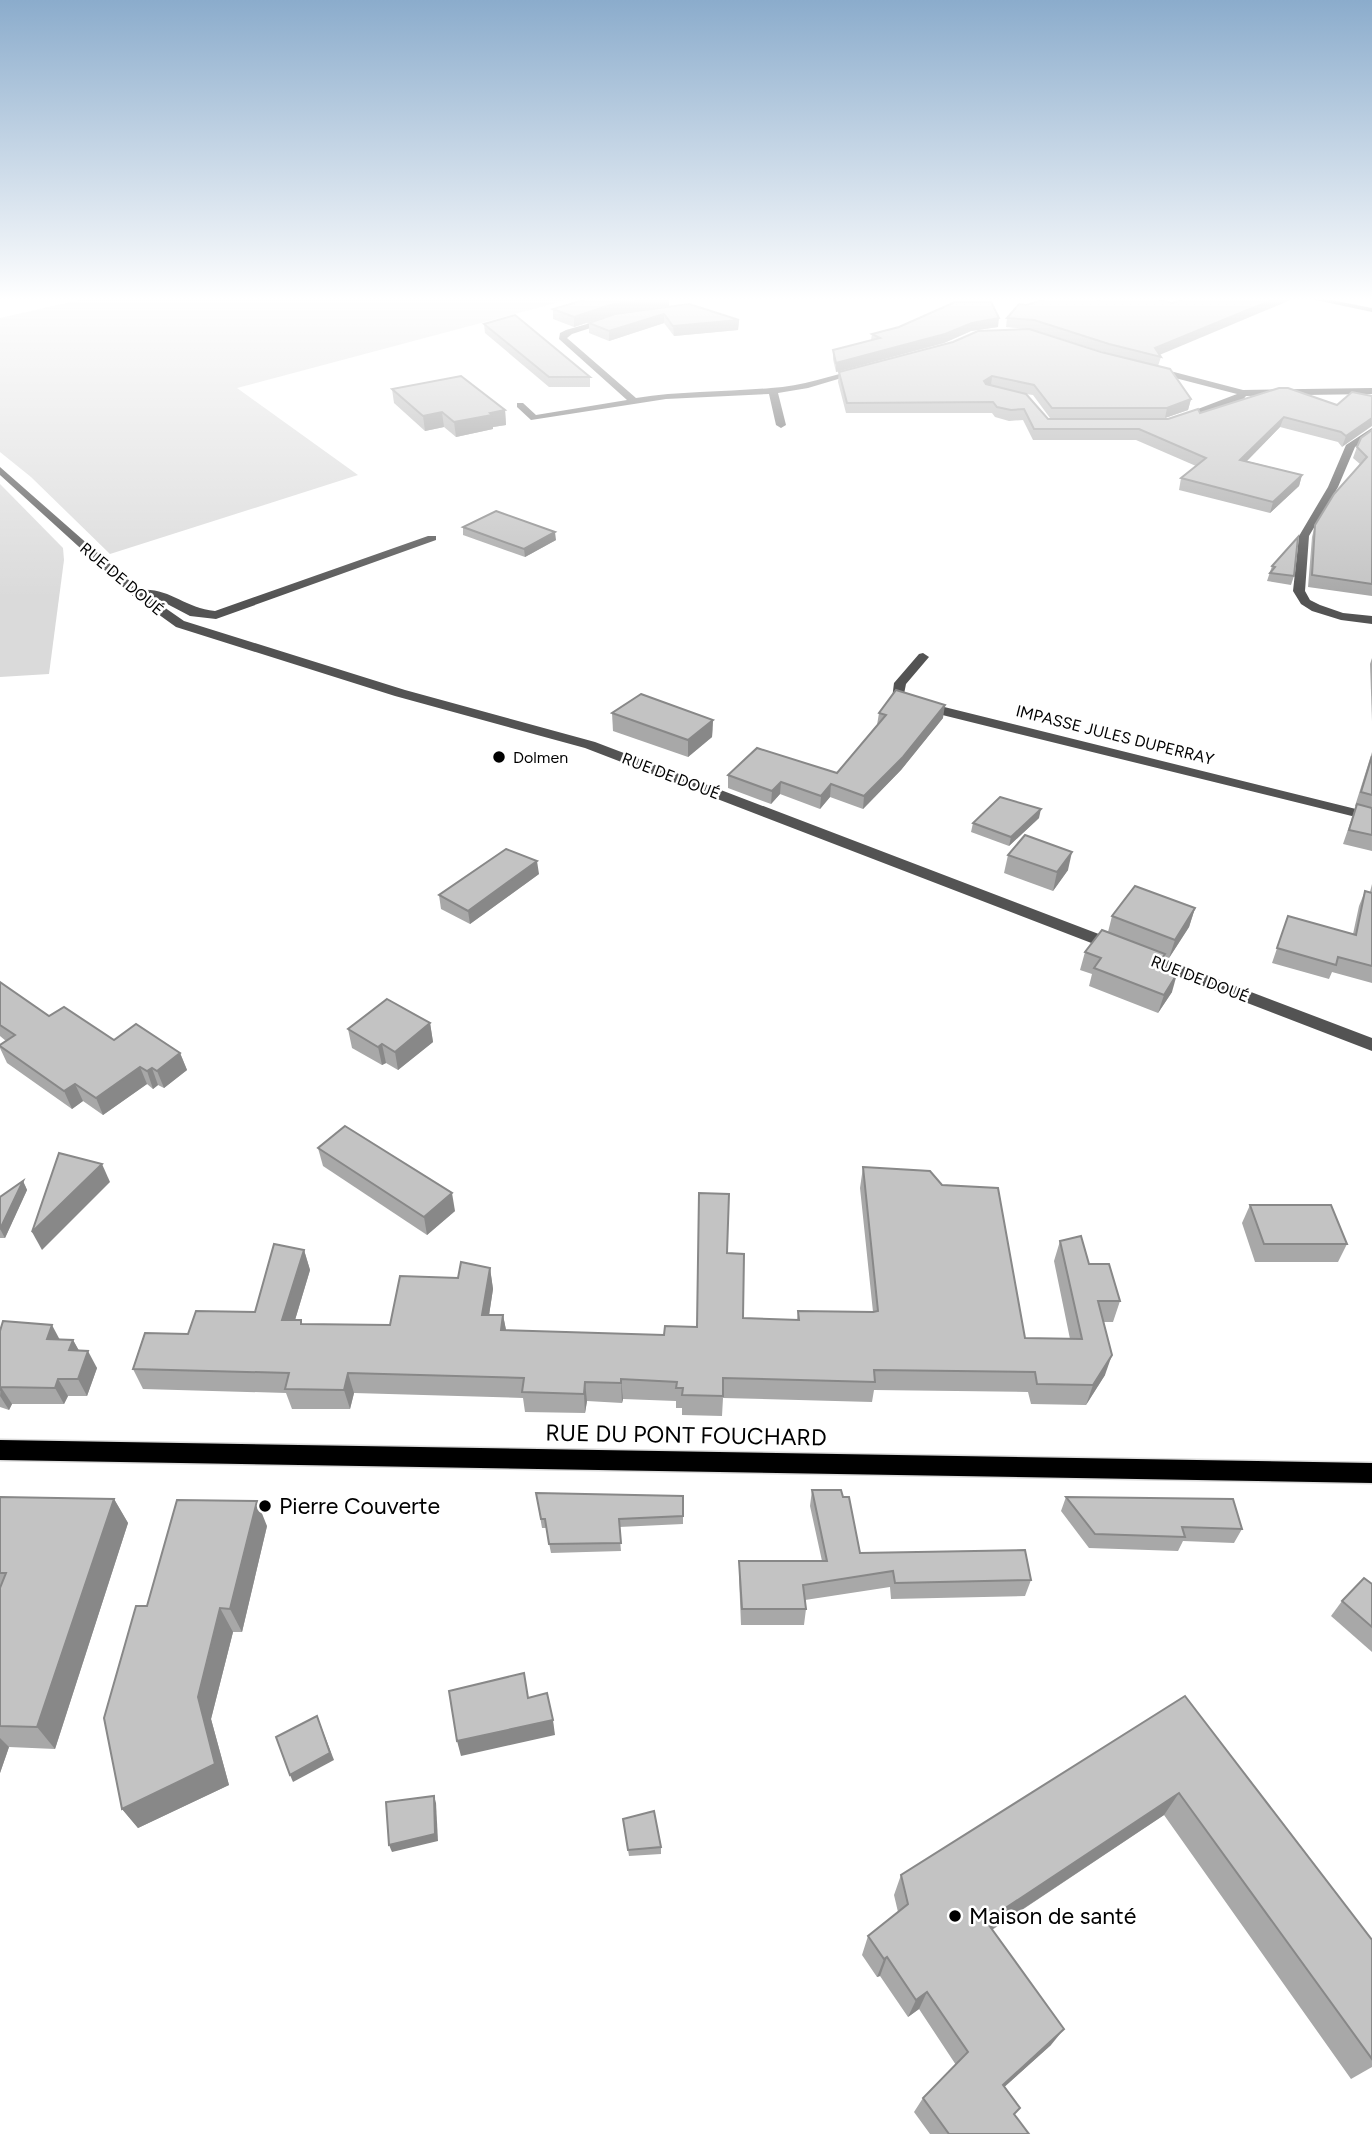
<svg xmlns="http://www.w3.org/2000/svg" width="1372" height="2134" font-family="Figtree,sans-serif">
<rect width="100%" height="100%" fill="#fff"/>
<g fill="#dadada">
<polygon points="84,299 571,299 237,388 358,475 110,554 31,477 0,452 0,318"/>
<polygon points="0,484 63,548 64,560 49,674 0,677"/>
</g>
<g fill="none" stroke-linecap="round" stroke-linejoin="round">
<defs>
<polygon id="major" points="0,1440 1372,1463 1372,1483 0,1460"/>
</defs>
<use href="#major" stroke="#dbdbdb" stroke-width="3"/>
<g fill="#535353" fill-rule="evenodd">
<polygon points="1311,299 1326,299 1372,308 1372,312"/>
<path d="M608,318L615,320L572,334L567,338L636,398C681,391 726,392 771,388C802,386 831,376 861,368L865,371L808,388L778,393L786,425L781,428L776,425L769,394L666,399L531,420L517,407V403H523L536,415L627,400L559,339L560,333L566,330Z"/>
<polygon points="1151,366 1243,390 1372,388 1372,394 1246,396 1242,401 1180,422 1175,419 1177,417 1237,394 1148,371 1148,367"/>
<polygon points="1372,428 1372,435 1355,447 1338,487 1309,536 1305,591 1310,600 1320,605 1343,613 1372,616 1372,624 1341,620 1312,611 1301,604 1293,591 1299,536 1328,487 1346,445"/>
<path d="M0,467L140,590C169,587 184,608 215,611L428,536H436V540L216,619L190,616L152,596H148L184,621L405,690L595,742L1372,1038V1051L585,748L395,696L176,627L133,596L0,475Z"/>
<polygon points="923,653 929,657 906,684 904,694 924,702 1372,813 1372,821 914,708 892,699 894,683 919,654"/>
</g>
<use href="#major" fill="#000" fill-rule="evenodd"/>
</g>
<g fill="#a8a8a8">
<polygon points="1019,304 1159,355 1161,357 1158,366 1107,353 1033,330 1191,399 1188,410 1165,418 1050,418 1033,395 1026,394 1048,419 1168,419 1200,413 1337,405 1372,396 1342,447 1338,442 1280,427 1247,461 1302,475 1299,486 1270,513 1179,490 1181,478 1196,466 1136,440 1033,440 1023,420 1009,421 995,417 992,413 846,413 838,382 839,372 1026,329 1006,327 1007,318"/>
<polygon points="669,307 739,320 738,330 674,336 664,323 609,341 589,333 589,323 614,314 574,327 553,319 553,309"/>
<polygon points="484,324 590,377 590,387 549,387 485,333"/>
<polygon points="899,327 998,327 971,331 944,343 836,372 833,359 833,350 871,340 872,334"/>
<polygon points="392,389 505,410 506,425 493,427 493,429 456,437 444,427 425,431 394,403"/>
<polygon points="1372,430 1372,596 1308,587 1312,537 1315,525 1360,464 1353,458 1357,447"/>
<polygon points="463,527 556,540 525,557 463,535"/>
<polygon points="1272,566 1294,576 1291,585 1267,581"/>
<polygon points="1372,658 1372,721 1370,664"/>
<polygon points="612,713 713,720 712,737 688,757 613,731"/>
<polygon points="879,713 943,718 901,770 863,809 830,797 820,809 780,794 771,804 728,788 728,775 837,773 877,725"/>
<polygon points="1372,752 1372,851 1343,844 1356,806 1355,806"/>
<polygon points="1039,818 1009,846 971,832 973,823"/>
<polygon points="1008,855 1068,870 1053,891 1004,873"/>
<polygon points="539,874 470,924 441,909 439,895"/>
<polygon points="1372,884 1372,983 1332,972 1329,979 1272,963 1288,916 1353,934 1359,906 1365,891 1370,892"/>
<polygon points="1195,908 1189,927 1169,958 1164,956 1161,968 1172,992 1158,1013 1089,986 1092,974 1080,970 1085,952 1108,932 1112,916"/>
<polygon points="0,982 49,1016 114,1040 180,1053 187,1070 164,1088 158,1085 153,1089 147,1084 103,1115 83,1101 72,1109 7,1063 0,1048 0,1045 6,1041 0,1036"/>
<polygon points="430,1023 433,1042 398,1070 386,1063 382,1065 352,1048 348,1029"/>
<polygon points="318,1148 455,1211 427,1235 323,1166"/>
<polygon points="863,1167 1025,1338 1070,1339 1054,1261 1060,1241 1089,1264 1120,1301 1113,1322 1103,1322 1105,1375 1086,1405 1031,1404 1028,1392 874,1390 872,1402 723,1398 722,1416 682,1415 682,1408 676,1408 676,1401 623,1399 622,1403 587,1401 585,1413 525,1412 523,1398 354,1393 350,1409 292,1409 286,1393 143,1389 133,1369 188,1334 255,1312 304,1250 310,1270 295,1320 303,1324 390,1325 458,1278 490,1268 493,1289 489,1315 503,1315 506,1330 664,1335 697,1327 727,1253 743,1318 797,1320 798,1311 873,1312 860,1188"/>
<polygon points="23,1181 27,1190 5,1238 0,1238 0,1197"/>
<polygon points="1250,1205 1347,1244 1338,1262 1255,1262 1242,1223"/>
<polygon points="0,1331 60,1339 73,1340 79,1351 97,1368 87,1396 68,1396 64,1404 12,1404 9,1410 0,1407"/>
<polygon points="812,1490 860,1553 1031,1580 1025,1596 891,1599 890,1587 805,1600 806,1609 804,1625 741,1625 739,1577 739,1561 822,1561 810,1506"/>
<polygon points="536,1493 683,1496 683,1524 619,1527 621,1551 551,1553 546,1528 542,1528"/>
<polygon points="0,1497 114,1499 128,1523 55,1749 9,1747 0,1773"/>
<polygon points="1066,1497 1242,1529 1234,1543 1183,1541 1178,1551 1089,1548 1061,1511"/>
<polygon points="267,1526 242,1632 233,1632 211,1719 229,1785 138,1828 122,1809 147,1606"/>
<polygon points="1372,1584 1372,1652 1331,1616 1342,1601"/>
<polygon points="1185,1696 1372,1940 1372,2067 1351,2079 1164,1815 992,1930 1051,2045 1004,2087 1014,2114 1029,2134 930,2134 914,2112 923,2098 956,2065 919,2009 908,2017 880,1976 877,1977 862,1955 868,1936 898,1912 894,1895 901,1875"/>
<polygon points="624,1826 661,1847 661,1854 629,1856"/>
</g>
<g fill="#888">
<polygon points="652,299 669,299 669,307 614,314 574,327 574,317 613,304"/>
<polygon points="1274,299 1293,299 1157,356 1155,348"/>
<polygon points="664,314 664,323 609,341 609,331"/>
<polygon points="999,318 998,327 971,331 944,343 836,372 836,363 972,323"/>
<polygon points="739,320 738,330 674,336 673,326"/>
<polygon points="992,376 991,386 982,391 984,381"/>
<polygon points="1191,399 1188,410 1165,418 1167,408"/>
<polygon points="505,410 506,425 493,427 493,429 456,437 454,422"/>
<polygon points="442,412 444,427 425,431 423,416"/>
<polygon points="1284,417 1280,427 1237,471 1240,460"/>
<polygon points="1372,418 1372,426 1342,447 1346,436"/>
<polygon points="1302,475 1299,486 1270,513 1273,502"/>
<polygon points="555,532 556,540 525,557 524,549"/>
<polygon points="945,705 943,718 901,770 863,809 864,796"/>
<polygon points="713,720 712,737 688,757 688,740"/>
<polygon points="781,782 780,794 771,804 772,791"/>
<polygon points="831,784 830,797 820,809 821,796"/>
<polygon points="1041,809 1039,818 1009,846 1011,837"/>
<polygon points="1072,852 1068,870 1053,891 1057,872"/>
<polygon points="537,861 539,874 470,924 468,911"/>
<polygon points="1195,908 1189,927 1169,958 1175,940"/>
<polygon points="1165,954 1160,972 1157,966"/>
<polygon points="1177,974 1172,992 1158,1013 1164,995"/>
<polygon points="430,1023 433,1042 398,1070 395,1052"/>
<polygon points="382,1044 386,1063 382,1065 378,1047"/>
<polygon points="180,1053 187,1070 164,1088 157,1071"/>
<polygon points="140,1067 147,1084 103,1115 96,1098"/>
<polygon points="152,1068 158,1085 153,1089 147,1071"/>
<polygon points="75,1084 83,1101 72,1109 64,1091"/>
<polygon points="102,1164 110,1182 42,1250 32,1232"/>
<polygon points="23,1181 27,1190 5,1238 0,1229"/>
<polygon points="452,1193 455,1211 427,1235 424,1217"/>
<polygon points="304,1250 310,1270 289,1340 282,1320"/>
<polygon points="490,1268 493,1289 486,1335 482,1315"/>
<polygon points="503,1315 507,1335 501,1330"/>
<polygon points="52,1325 61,1342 47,1339"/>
<polygon points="73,1340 82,1356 69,1350"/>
<polygon points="88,1351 97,1368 87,1396 78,1379"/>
<polygon points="1112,1355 1105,1375 1086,1405 1093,1385"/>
<polygon points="348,1373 354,1393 350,1409 344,1390"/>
<polygon points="58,1379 68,1396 64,1404 55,1388"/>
<polygon points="621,1379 623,1399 622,1403 621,1383"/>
<polygon points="585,1382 587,1401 585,1413 584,1394"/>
<polygon points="1,1387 12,1404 9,1410 0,1396"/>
<polygon points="114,1499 128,1523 55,1749 37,1727"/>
<polygon points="257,1501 267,1526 242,1632 230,1609"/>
<polygon points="220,1608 233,1632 211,1719 229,1785 138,1828 122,1809 198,1697"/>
<polygon points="317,1716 334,1760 293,1782 290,1775"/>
<polygon points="553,1720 555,1735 461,1756 457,1741"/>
<polygon points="0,1738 9,1747 0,1773"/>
<polygon points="1179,1793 1164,1815 976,1940 986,1921"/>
<polygon points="434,1796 436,1803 438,1841 392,1852 389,1845"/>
<polygon points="887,1957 880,1976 877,1977 884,1959"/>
<polygon points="927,1992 919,2009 908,2017 916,2000"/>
<polygon points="1064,2029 1051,2045 991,2099 1003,2085"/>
</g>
<g fill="#c3c3c3" stroke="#888" stroke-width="2">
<polygon points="587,299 652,299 613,304 574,317 553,309"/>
<polygon points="1046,299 1095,299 1099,300 1103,299 1157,299 1172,303 1185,299 1274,299 1155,348 1161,357 1109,344 1034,320 1007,318 1019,304 1026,305"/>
<polygon points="955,302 991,302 999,318 972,323 945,334 836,363 833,350 880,338 872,334 899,327"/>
<polygon points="689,304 739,320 673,326 664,314 609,331 589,323 615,314"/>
<polygon points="515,315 590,377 549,377 484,324"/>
<polygon points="1029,329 1101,352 1170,369 1191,399 1167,408 1052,408 1034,385 992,376 984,381 986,384 1026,394 1048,419 1168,419 1198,409 1200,413 1279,388 1288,388 1337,405 1352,392 1372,396 1372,418 1346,436 1341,432 1284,417 1240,460 1302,475 1273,502 1181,478 1206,458 1139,429 1034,429 1024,409 1011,410 997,407 993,402 847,403 839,372 953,342 978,331"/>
<polygon points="461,376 505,410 490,413 492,415 454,422 442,412 423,416 392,389"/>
<polygon points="1372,430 1372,584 1312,575 1315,525 1334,494 1367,457 1357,447 1361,438"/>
<polygon points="496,511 555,532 524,549 463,527"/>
<polygon points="1298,537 1294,576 1270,573 1275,567 1272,566"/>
<polygon points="896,690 945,705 903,757 864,796 831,784 821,796 781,782 772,791 728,775 757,748 837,773 886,715 879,713"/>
<polygon points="641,694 713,720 688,740 612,713"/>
<polygon points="1372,756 1372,795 1361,792"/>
<polygon points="1000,797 1041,809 1011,837 973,823"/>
<polygon points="1357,804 1372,808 1372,835 1349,830"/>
<polygon points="1025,835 1072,852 1057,872 1008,855"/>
<polygon points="506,849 537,861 468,911 439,895"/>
<polygon points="1135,886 1195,908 1175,940 1112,916"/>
<polygon points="1365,891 1372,893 1372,966 1338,957 1336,965 1277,948 1288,916 1356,935"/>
<polygon points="1102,930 1165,954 1157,966 1177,974 1164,995 1094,968 1101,958 1085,952"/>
<polygon points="0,982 49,1016 64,1007 114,1040 136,1024 180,1053 157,1071 152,1068 147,1071 140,1067 96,1098 75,1084 64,1091 0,1046 0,1045 15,1035 0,1025"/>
<polygon points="387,999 430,1023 395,1052 382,1044 378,1047 348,1029"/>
<polygon points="345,1126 452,1193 424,1217 318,1148"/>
<polygon points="59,1153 102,1164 32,1232"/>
<polygon points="863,1167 930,1171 942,1185 998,1188 1025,1338 1082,1339 1060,1241 1081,1236 1089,1264 1109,1264 1120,1301 1098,1301 1112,1355 1093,1385 1037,1384 1035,1372 874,1370 875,1382 723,1378 723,1396 682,1395 683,1388 676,1388 677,1382 621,1379 621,1383 585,1382 584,1394 522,1392 524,1378 348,1373 344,1390 285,1389 289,1373 133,1369 145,1333 188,1334 196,1311 255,1312 274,1244 304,1250 282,1320 301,1320 301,1324 390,1325 400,1276 458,1278 461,1262 490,1268 482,1315 503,1315 501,1330 664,1335 665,1326 697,1327 699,1193 729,1194 727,1253 744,1254 743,1318 799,1320 798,1311 873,1312 878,1311"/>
<polygon points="23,1181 0,1229 0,1197"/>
<polygon points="1250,1205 1331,1205 1347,1244 1264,1244"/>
<polygon points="3,1321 52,1325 47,1339 73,1340 69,1350 88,1351 78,1379 58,1379 55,1388 1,1387 0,1391 0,1331"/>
<polygon points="812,1490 841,1490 843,1497 849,1497 860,1553 1025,1550 1031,1580 895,1583 893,1571 803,1585 806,1609 742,1609 739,1561 827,1561"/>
<polygon points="536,1493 683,1496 683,1516 619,1519 621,1543 549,1544 545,1519 541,1519"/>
<polygon points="0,1497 114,1499 37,1727 0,1726 0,1588 6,1573 0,1573"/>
<polygon points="1066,1497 1233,1499 1242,1529 1182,1527 1185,1537 1095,1534"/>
<polygon points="177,1500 257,1501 230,1609 220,1608 198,1697 215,1764 122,1809 104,1718 136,1606 147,1606"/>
<polygon points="1364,1578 1372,1584 1372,1627 1342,1601"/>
<polygon points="524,1673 528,1698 547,1693 553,1720 457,1741 449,1691"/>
<polygon points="1185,1696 1372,1940 1372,2059 1179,1793 986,1921 1064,2029 1003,2085 1020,2108 1014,2114 1029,2134 949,2134 923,2098 968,2052 927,1992 916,2000 887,1957 884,1959 868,1936 908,1904 901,1875"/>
<polygon points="317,1716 330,1753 290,1775 276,1737"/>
<polygon points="434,1796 435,1834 389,1845 386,1802"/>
<polygon points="654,1811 661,1847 628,1850 623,1819"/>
</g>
<linearGradient id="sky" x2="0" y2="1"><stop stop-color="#8baccc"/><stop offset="0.5" stop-color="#fff"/><stop offset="1" stop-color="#fff" stop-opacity="0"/></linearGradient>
<rect width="1372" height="598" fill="url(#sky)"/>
<g fill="#000" stroke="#fff" stroke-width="2.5">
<circle cx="499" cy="757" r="7"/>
<circle cx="265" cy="1506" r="7"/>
<circle cx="955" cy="1916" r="7"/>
</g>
<g text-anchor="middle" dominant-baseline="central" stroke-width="5" stroke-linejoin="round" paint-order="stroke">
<g font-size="16" fill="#000" stroke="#fff">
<text transform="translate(122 579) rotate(40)">RUE DE DOUÉ</text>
<text transform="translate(1115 735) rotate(14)">IMPASSE JULES DUPERRAY</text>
<text transform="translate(671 776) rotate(21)">RUE DE DOUÉ</text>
<text transform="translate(1200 979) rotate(21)">RUE DE DOUÉ</text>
</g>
<g font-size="16" fill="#000" stroke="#fff" text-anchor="start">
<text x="513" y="757">Dolmen</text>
</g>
<g font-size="23" fill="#000" stroke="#fff">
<text transform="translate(686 1435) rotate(1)">RUE DU PONT FOUCHARD</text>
</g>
<g font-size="23" fill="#000" stroke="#fff" text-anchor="start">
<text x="279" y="1506">Pierre Couverte</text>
<text x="969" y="1916">Maison de santé</text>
</g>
</g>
</svg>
